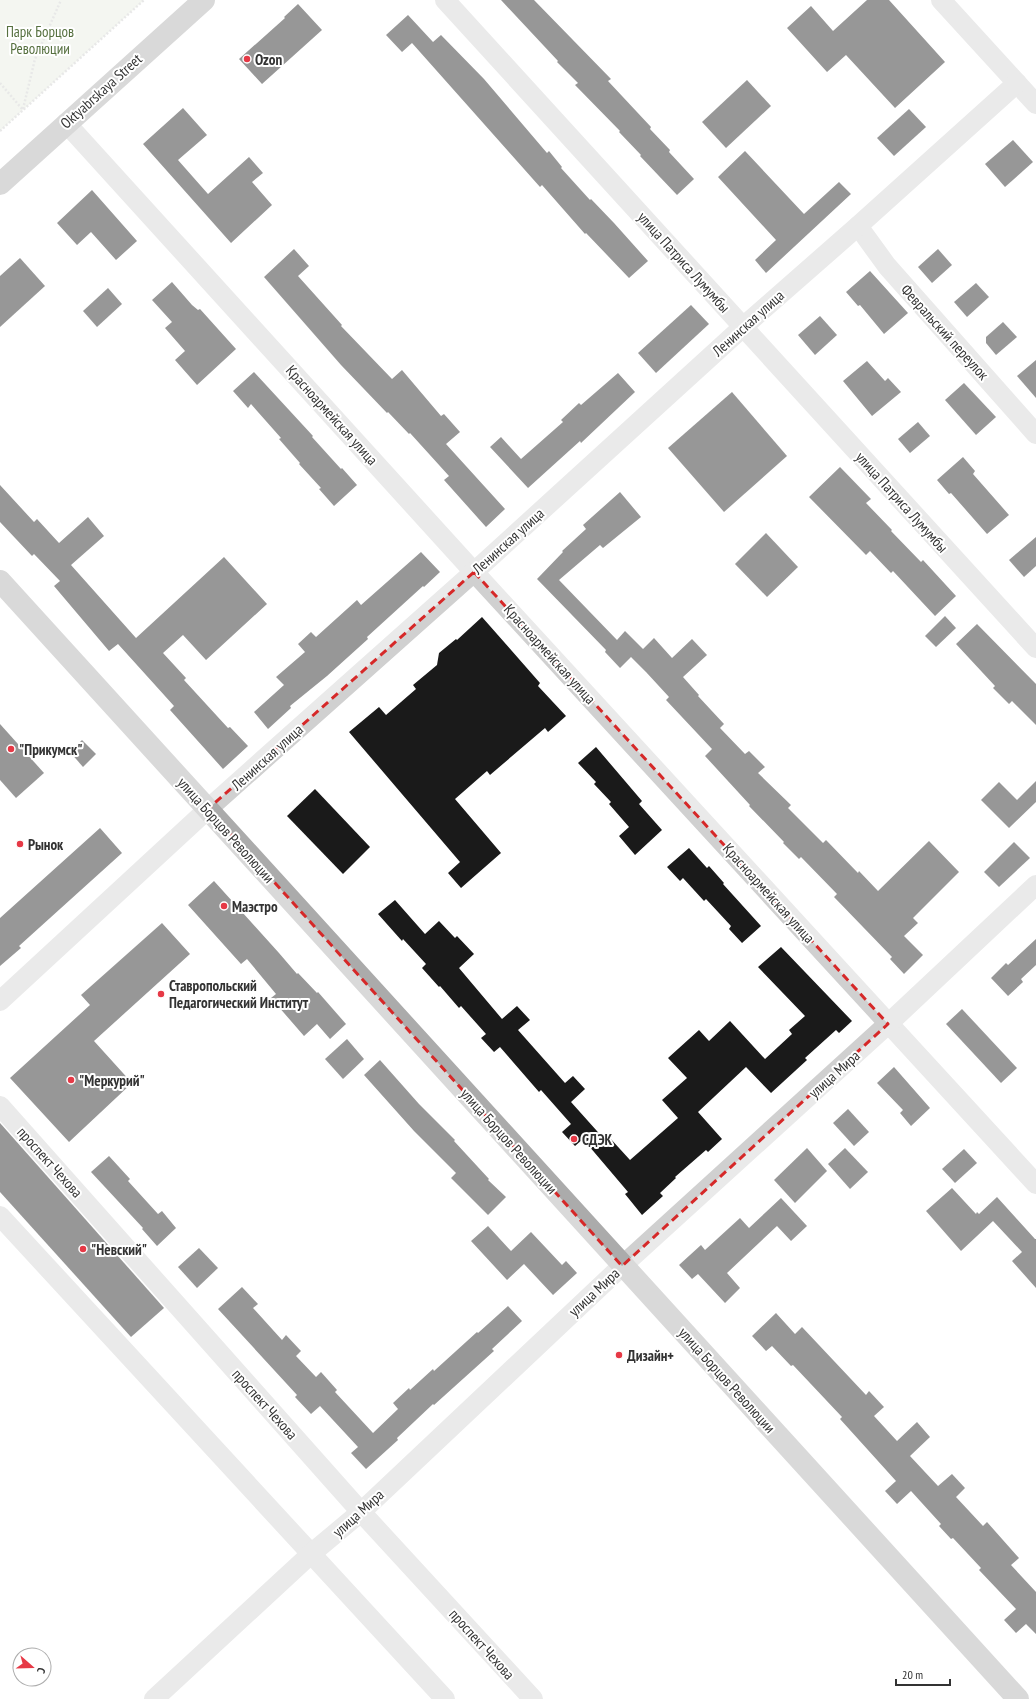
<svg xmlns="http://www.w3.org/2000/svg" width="1036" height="1699" font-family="'PT Sans Narrow',sans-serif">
<rect width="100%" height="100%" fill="#fff"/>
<polygon fill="#e6ecdf" points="0,0 144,0 0,131"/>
<g fill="#1a1a1a">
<polygon points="501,0 534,0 611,79 608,81 651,127 650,129 670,150 669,152 694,179 677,195 640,156 641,155 619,132 620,131 575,85 578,83 557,62 558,61"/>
<polygon points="867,0 889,0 945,62 895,108 846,55 827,72 787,28 811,6 833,31"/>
<polygon points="298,4 322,30 262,84 239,59 285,18 284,17"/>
<polygon points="408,15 433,42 441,35 484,79 547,153 549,151 562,167 561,168 590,200 591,199 614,223 648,261 629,278 586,233 585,234 542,185 540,187 412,43 402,52 386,35"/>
<polygon points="747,80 771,106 726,148 702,122"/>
<polygon points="183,108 207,135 178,160 208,194 249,157 263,173 252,182 272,205 231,243 143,144"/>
<polygon points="909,109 926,127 894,156 877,138"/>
<polygon points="1013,140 1033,162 1005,187 985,164"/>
<polygon points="745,151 804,214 839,182 851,194 766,273 755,260 776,240 718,177"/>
<polygon points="92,190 137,241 116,260 91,232 77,245 57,223"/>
<polygon points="294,249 309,266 298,276 342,325 341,326 392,379 402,370 441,416 444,414 460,432 446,444 505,509 486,527 444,480 449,476 410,433 409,434 388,412 387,413 341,365 264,277"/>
<polygon points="938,249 952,265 932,283 918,267"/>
<polygon points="20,258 45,286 0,327 0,276"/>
<polygon points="870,271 908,313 884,334 860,305 858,306 846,292"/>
<polygon points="172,282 192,305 198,310 200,309 236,349 197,385 175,360 185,351 165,328 172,322 152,300"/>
<polygon points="976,283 989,297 967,317 954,302"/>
<polygon points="108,288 122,304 97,327 83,311"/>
<polygon points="691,305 709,324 656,373 638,353"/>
<polygon points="820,316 837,335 815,355 798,335"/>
<polygon points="1003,322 1017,337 996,355 986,343 986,337"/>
<polygon points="1036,360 1036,398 1017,376"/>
<polygon points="867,361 885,381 888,378 901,392 872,416 843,381"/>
<polygon points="254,372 313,436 312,437 341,469 342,468 357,485 334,506 319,489 321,488 299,464 300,463 279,439 281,438 251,404 248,408 233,391"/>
<polygon points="618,373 635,392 581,443 580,441 528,488 490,447 501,437 521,459 563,422 561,420 579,403 581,405"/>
<polygon points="964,383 996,417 976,435 945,400"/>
<polygon points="732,392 787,456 724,512 668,448"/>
<polygon points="918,422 930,436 910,453 898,439"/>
<polygon points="963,457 975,471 973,474 1009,515 987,534 951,493 949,494 937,480"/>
<polygon points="840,467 871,499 866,503 892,530 891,531 921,562 923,560 956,596 935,616 893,571 891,573 870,551 866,555 809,497"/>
<polygon points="0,485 34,522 37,519 59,543 88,517 104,536 71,565 136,638 224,557 267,604 206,660 183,635 163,653 186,678 184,680 228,728 230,727 248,746 223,769 170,710 174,706 118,644 109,651 54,586 60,581 34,554 32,556 0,522"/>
<polygon points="620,492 641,517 603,548 600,545 559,580 617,640 625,631 643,649 654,638 672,658 692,639 707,655 683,677 699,695 698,696 724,724 720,728 745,754 749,751 765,767 758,773 791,805 788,808 823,843 826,840 858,873 859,871 878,891 929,841 959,872 913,918 918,923 904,936 923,955 904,974 890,959 892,957 834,897 837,894 801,857 799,859 783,843 784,842 749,806 750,805 705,756 712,749 666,700 669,697 646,672 631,657 620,668 605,652 606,650 537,579 563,552 562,551 586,529 583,525"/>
<polygon points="766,533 798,567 767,597 735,564"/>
<polygon points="1036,537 1036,566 1024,577 1009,560"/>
<polygon points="421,552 440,572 424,587 423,586 367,637 368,639 327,676 290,706 291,708 268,729 254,712 284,685 276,677 305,652 298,644 311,632 316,637 357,600 361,605"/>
<polygon points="945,616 956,628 936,647 925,636"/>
<polygon points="482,617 540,683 538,686 566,716 548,732 545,728 490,775 487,771 455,799 501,853 461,888 448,873 460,862 349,732 379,707 386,715 416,689 413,685 437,665 439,653 456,639 457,640"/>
<polygon points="977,624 1036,684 1036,725 1012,701 1009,704 993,688 995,686 956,644"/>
<polygon points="0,724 44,773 16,798 0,780"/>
<polygon points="82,740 96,754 83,767 70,752"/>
<polygon points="596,747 642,801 639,804 662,830 635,855 619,836 629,827 609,804 611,802 594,784 596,782 578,763"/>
<polygon points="1036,781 1036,802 1009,828 981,800 999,782 1017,800"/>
<polygon points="315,789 370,847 343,874 287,816"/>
<polygon points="100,828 122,853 19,946 21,948 0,966 0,918"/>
<polygon points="1014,842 1030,858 999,887 984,872"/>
<polygon points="689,848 707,868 709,866 724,883 723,884 761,926 742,943 729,929 731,926 706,899 704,901 683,878 680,881 667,867"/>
<polygon points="214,881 279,953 297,974 298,973 317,993 318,992 346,1024 330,1039 317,1024 304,1036 271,998 276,994 247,959 241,964 188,905"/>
<polygon points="395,900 425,934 439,921 455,938 457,936 474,954 459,968 502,1019 517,1006 530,1020 518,1030 565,1083 573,1076 585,1089 571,1102 605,1140 609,1137 630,1160 678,1118 662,1100 687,1078 668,1058 699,1030 709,1041 730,1021 765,1059 792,1034 789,1030 805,1016 758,967 781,947 852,1021 839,1033 836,1030 805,1058 807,1060 771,1093 746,1067 698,1112 722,1139 708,1152 706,1150 675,1177 676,1178 660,1193 663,1196 642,1215 625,1194 628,1192 583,1139 575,1146 562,1132 571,1124 541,1090 539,1092 500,1047 494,1052 481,1038 486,1034 461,1006 459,1008 440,986 439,987 422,968 426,964 403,939 402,941 378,914"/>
<polygon points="162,923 190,954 94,1041 132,1083 69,1142 10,1078 90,1005 81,995"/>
<polygon points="1036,939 1036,965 1021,979 1023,982 1008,996 991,978 1006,963 1008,965"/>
<polygon points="962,1009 1017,1068 1001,1083 946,1024"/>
<polygon points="347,1039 364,1059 343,1079 325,1059"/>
<polygon points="380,1060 419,1104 455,1140 454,1141 489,1179 488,1180 506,1197 488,1215 451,1178 456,1173 414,1131 364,1075"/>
<polygon points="894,1067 930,1108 911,1126 900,1113 903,1110 877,1083"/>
<polygon points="848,1109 869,1132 854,1146 833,1123"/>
<polygon points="0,1123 164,1308 131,1337 0,1192"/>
<polygon points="807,1148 827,1171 795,1203 774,1180"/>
<polygon points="845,1148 868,1172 850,1189 828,1164"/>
<polygon points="964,1149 977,1163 955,1183 942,1169"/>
<polygon points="109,1156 130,1179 128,1181 158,1214 162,1211 176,1228 157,1246 142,1229 143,1228 91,1172"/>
<polygon points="952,1188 976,1214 977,1212 979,1214 997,1197 1035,1239 1036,1239 1036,1288 1012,1261 1022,1252 993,1221 961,1251 926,1211"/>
<polygon points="781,1198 807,1226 791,1241 777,1226 727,1273 740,1288 725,1303 698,1274 692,1279 679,1265 701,1245 705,1250 740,1218 749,1228"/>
<polygon points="488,1226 511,1251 531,1232 562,1265 566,1261 577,1273 553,1295 524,1264 507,1280 471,1241"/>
<polygon points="199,1248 218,1268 197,1288 178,1267"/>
<polygon points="242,1287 258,1304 253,1308 282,1340 286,1335 301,1351 296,1356 316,1377 321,1372 337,1390 335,1392 373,1433 398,1409 393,1403 409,1388 410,1390 433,1369 434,1371 477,1332 478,1333 508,1306 522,1321 492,1349 494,1351 434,1405 433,1404 397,1438 398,1440 366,1469 351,1453 358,1447 320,1406 311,1414 295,1397 297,1395 218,1309"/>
<polygon points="776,1313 795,1334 802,1327 866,1395 869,1391 884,1407 874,1416 897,1441 917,1422 930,1437 910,1456 938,1486 952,1474 965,1488 956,1497 983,1526 987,1522 1019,1558 1011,1565 1036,1592 1036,1634 1026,1624 1016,1633 1004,1620 1016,1609 979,1570 981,1568 953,1538 951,1539 939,1526 941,1524 911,1491 897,1504 885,1491 896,1481 840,1419 842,1417 793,1365 791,1366 772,1346 766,1351 752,1336"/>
</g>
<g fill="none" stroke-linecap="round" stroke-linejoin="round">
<g stroke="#cdcdcd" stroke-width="2.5" stroke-dasharray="2 2" stroke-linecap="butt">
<polyline points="0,83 23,110"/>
<polyline points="23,109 35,59 61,0"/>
<polyline points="0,131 144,0"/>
</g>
<g stroke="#d0d0d0" stroke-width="20">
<polyline points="445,0 1036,648"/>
<polyline points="941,0 1036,104"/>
<polyline points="66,123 474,572 1036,1184"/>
<polyline points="858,226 887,266 1036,434"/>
<polyline points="0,1001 208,809 474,572 743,327 858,226 1017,83"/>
<polyline points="0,1106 361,1512 533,1699"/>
<polyline points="0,1216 445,1699"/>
<polyline points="154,1699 312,1553 361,1512 622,1266 888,1024 1036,885"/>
</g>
<g stroke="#ababab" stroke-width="22">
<polyline points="0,184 204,0"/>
<polyline points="0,581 1018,1699"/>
</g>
</g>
<path d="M0 0H1036V1699H0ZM474,572L888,1024L622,1266L208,809Z" fill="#fff" fill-opacity=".55" fill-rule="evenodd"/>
<path fill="none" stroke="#d62828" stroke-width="3" stroke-dasharray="8 5" stroke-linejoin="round" d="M474,572L888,1024L622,1266L208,809Z"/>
<g fill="#e63946" stroke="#fff" stroke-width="1.5">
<circle cx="247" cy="59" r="4"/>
<circle cx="11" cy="749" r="4"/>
<circle cx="20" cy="844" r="4"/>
<circle cx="224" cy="906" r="4"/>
<circle cx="161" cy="994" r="4"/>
<circle cx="71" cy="1080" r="4"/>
<circle cx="574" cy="1139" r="4"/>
<circle cx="83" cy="1249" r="4"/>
<circle cx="619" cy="1355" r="4"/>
</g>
<g text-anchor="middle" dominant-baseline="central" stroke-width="4" stroke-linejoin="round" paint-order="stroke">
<g font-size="15" fill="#56703f" stroke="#fff">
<text x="40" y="31">Парк Борцов<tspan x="40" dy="17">Революции</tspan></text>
</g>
<g font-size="15" font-weight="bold" fill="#333" stroke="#fff" text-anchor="start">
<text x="255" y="59">Ozon</text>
<text x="19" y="749">"Прикумск"</text>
<text x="28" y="844">Рынок</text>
<text x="232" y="906">Маэстро</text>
<text x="169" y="985">Ставропольский<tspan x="169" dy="17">Педагогический Институт</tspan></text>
<text x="79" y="1080">"Меркурий"</text>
<text x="582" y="1139">СДЭК</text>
<text x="91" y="1249">"Невский"</text>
<text x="627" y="1355">Дизайн+</text>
</g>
<g font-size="15" fill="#333" stroke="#fff">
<text transform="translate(101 91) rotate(-42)">Oktyabrskaya Street</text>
<text transform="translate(684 262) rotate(48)">улица Патриса Лумумбы</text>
<text transform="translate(748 323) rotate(-42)">Ленинская улица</text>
<text transform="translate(945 332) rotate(48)">Февральский переулок</text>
<text transform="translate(332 415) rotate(48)">Красноармейская улица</text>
<text transform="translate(902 502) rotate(48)">улица Патриса Лумумбы</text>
<text transform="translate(508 541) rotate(-42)">Ленинская улица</text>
<text transform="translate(550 654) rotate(48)">Красноармейская улица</text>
<text transform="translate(267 757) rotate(-42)">Ленинская улица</text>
<text transform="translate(226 830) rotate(48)">улица Борцов Революции</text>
<text transform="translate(769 893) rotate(48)">Красноармейская улица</text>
<text transform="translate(834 1074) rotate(-42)">улица Мира</text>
<text transform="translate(509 1141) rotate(48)">улица Борцов Революции</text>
<text transform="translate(50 1162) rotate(48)">проспект Чехова</text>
<text transform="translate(594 1292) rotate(-43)">улица Мира</text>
<text transform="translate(727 1380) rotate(48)">улица Борцов Революции</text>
<text transform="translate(265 1404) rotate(48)">проспект Чехова</text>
<text transform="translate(358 1513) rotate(-42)">улица Мира</text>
<text transform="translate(482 1644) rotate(48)">проспект Чехова</text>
</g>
</g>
<g transform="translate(32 1667) rotate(110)"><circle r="19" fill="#ffffff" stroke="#adadad"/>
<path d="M0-3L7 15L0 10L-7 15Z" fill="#e63946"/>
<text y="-6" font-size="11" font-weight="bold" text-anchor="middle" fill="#333333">С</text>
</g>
<path d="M896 1679v6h54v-6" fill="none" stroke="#333333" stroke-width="2"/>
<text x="902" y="1679" font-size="12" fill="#333333" stroke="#ffffff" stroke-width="3" paint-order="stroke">20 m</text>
</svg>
